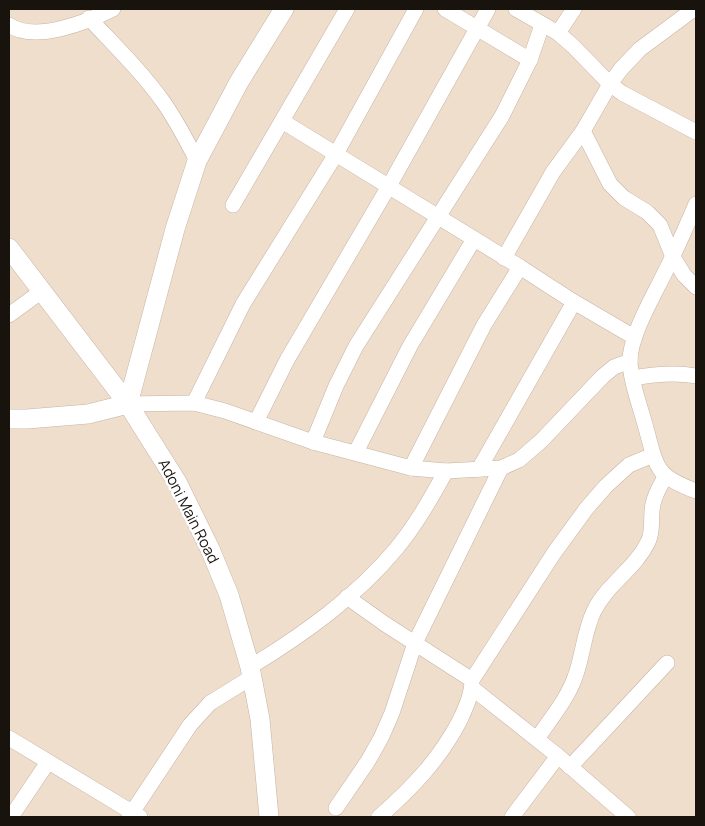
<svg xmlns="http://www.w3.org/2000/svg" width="705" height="826" font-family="Manrope,sans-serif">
<rect width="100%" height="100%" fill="#f0decc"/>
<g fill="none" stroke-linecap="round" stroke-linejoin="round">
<defs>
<g id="minor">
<polyline points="445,9 530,60"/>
<polyline points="516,9 558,33 573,46 610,84 622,93 696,132"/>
<path d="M89,18C115,46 142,72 164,103C177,122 187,141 197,161"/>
<path d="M9,25C35,43 87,22 113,9"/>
<polyline points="558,33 574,9"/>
<polyline points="282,121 520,267 574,302 634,337"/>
<polyline points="583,131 610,184 624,198 647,212 660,225 673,257 684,275 696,287"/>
<path d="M696,204C687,225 678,246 668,266C656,292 630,334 630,361C630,380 641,409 646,428C657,468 655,476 696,491"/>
<polyline points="233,205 347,9"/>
<polyline points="504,258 553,172 583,131 610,84 621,69 640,49 694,9"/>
<polyline points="9,315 42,291"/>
<path d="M633,378C655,374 675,372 696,376"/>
<polyline points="194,403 243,304 336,154 416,9"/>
<polyline points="128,404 194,403 225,411 313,442 411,468 446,471 501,468 519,460 541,441 603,376 614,367 630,361"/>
<polyline points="256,422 287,360 389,186 488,9"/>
<polyline points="313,442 336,386 356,346 502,116 530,60 542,25"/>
<polyline points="356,452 410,346 474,239"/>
<polyline points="411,468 484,325 520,267"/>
<polyline points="479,469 574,302"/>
<polyline points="347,597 385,624 472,680"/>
<path d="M250,667C304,634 356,597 396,549C416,525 431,498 446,471"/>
<polyline points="472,688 558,756 628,817"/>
<polyline points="9,738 140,817"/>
<path d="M537,739C550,719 567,700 575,677C583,656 584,631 594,611C607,584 635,569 648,542C654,530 650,517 653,504C655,494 660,486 665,477"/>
<polyline points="570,767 667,663"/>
<polyline points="336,808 368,761 381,738 392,713 415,643 501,468"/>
<polyline points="11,817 48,762"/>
<polyline points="129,817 190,725 210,703 252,677"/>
<path d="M379,817C412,788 440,759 460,720C466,707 472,694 472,680L554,553L586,509L606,486L629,465L653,455"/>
<polyline points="512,817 558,756"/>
</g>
<g id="tertiary">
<polyline points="9,248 128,404 177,482 210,549 229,595 250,667 260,719 269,817"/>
<polyline points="9,419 27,419 88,414 128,404 175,229 197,161 239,82 284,9"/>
</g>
</defs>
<use href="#minor" stroke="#c6b4a3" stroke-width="16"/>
<use href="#tertiary" stroke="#c6b4a3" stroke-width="20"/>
<use href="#minor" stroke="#fff" stroke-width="15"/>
<use href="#tertiary" stroke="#fff" stroke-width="19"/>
</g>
<g text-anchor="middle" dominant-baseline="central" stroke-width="5" stroke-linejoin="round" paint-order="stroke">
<g font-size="15" fill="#19130d" stroke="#fff">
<text transform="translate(189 511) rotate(63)">Adoni Main Road</text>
</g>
</g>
<rect width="705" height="826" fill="none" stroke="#19130d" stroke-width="20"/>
</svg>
